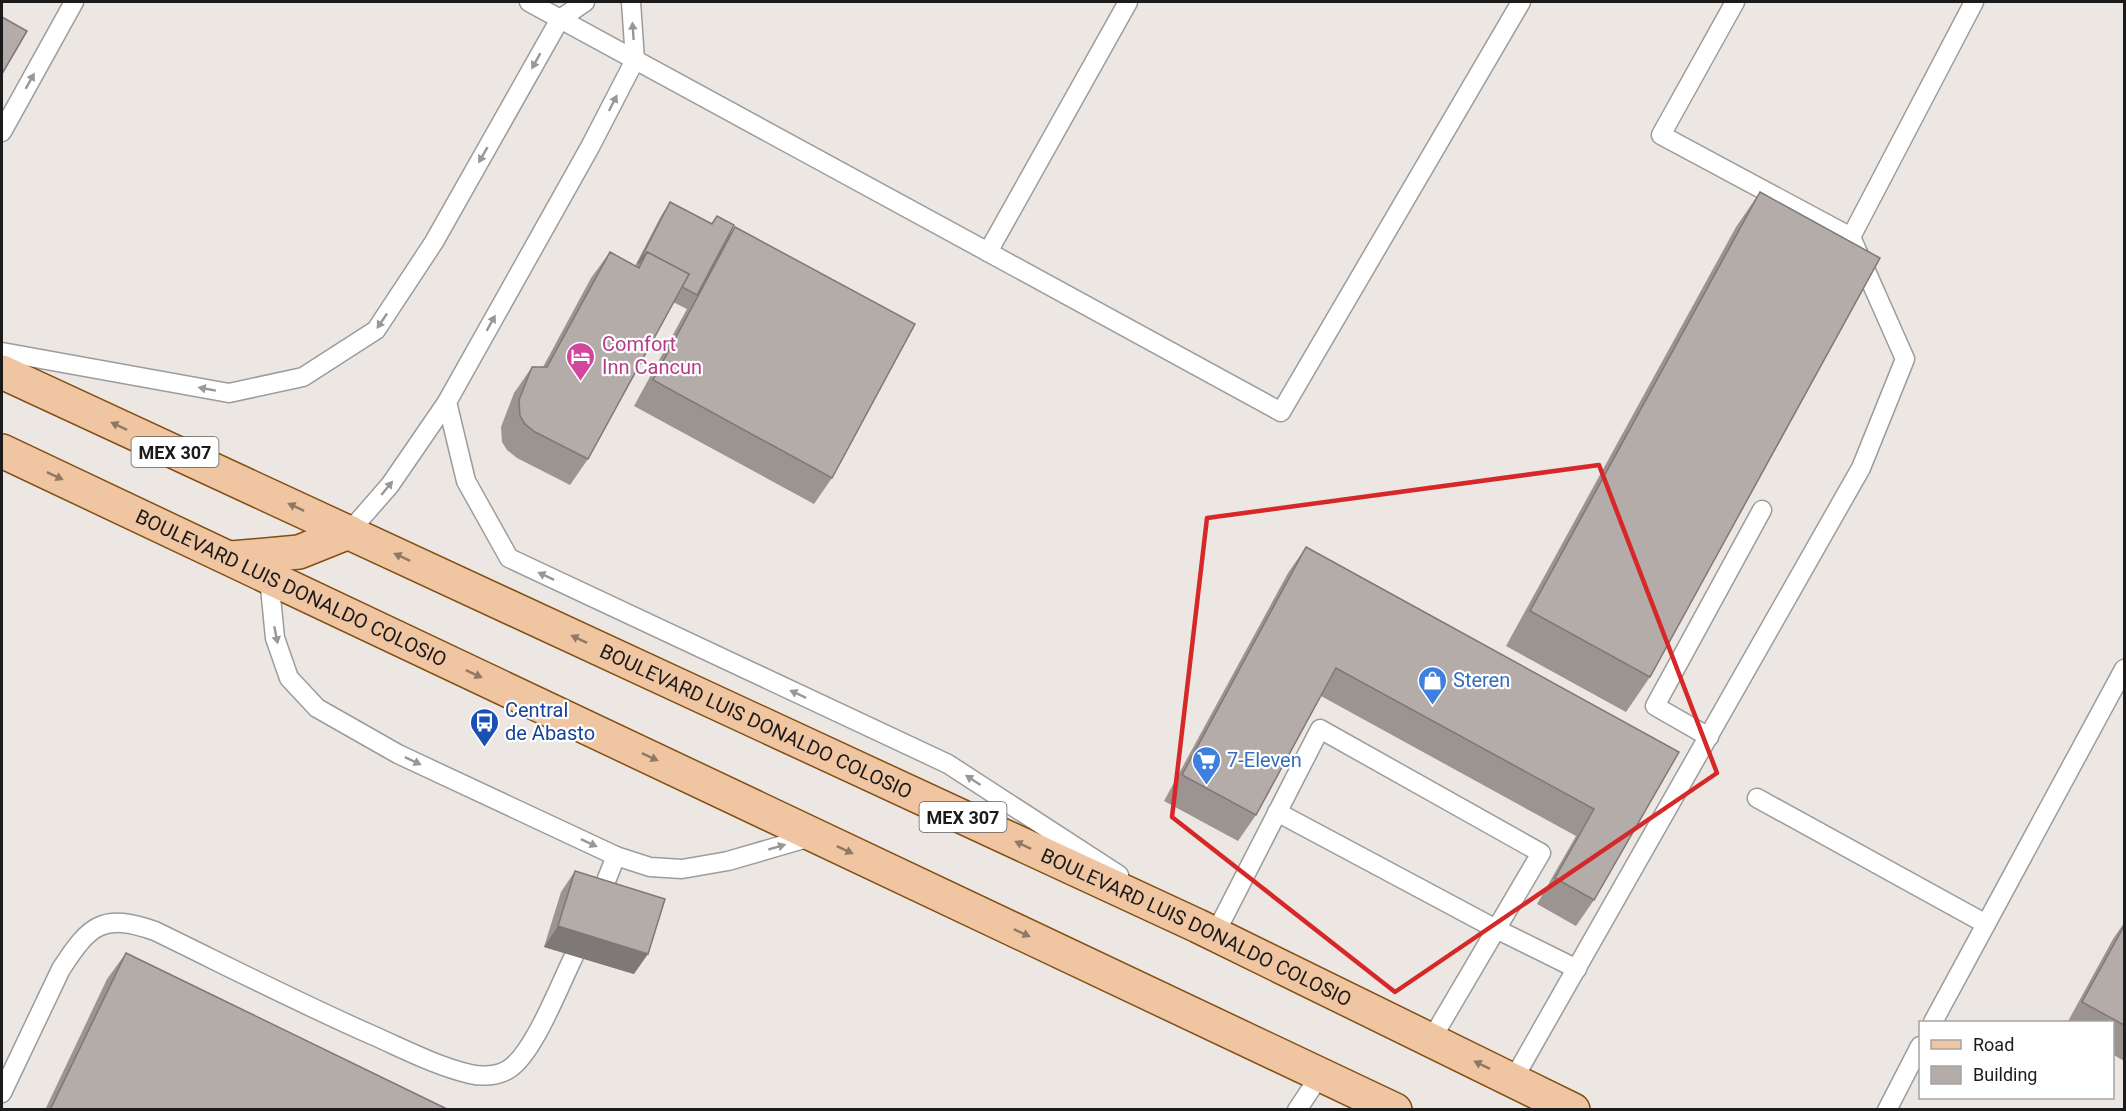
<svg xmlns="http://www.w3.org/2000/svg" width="2126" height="1111" font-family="Roboto,sans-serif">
<rect width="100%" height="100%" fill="#ece7e2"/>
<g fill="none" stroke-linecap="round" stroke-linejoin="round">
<defs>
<g id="lane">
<polyline points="529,2 988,252 1128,2"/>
<polyline points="2,132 74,2"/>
<polyline points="1851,237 1974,2"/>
<polyline points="988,252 1281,412 1521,2"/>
<polyline points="2,352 229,393 303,377 376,330 434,242 560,19 585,2"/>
<polyline points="447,402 466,481 509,558 948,764 1119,875"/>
<polyline points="349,532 390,485 447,402 590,147 635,60 631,2"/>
<polyline points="269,577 275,638 289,678 317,708 398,754 616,856 650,867 682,869 728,861 814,836"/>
<polyline points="1709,737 1655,706 1762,510"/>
<polyline points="1757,798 1986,924"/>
<polyline points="1277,812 1496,929 1577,969"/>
<polyline points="598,901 616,856"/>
<polyline points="1215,934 1320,729 1541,853 1431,1040"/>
<polyline points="1933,1022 2124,669"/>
<polyline points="1513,1080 1861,468 1905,359 1851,237 1661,135 1735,2"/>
<path d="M2,1093L61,969C90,924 103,913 155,931C227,966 299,1003 372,1035C404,1049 436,1066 470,1074C482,1077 498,1076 509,1069C534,1053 560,984 574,956"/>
<polyline points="1297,1110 1321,1074"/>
<polyline points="1887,1110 1920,1046"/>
</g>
<g id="primary">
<path id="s1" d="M2,372L1198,926L1573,1110"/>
<path id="s2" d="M2,451L1395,1110"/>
<polyline points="231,558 299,552 349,532"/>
</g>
</defs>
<use href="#lane" stroke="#9c9c9c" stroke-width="21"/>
<use href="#primary" stroke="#824e11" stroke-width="36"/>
<use href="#lane" stroke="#fff" stroke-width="18"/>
<use href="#primary" stroke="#f0c5a2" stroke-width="33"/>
</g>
<g fill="#9b9490">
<polygon points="1760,192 1650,677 1626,712 1506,646 1736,227"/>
<polygon points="670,202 711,224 717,216 726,240 735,227 832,478 814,504 634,406 687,309 673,302 588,459 570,485 517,458 507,450 502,442 501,427 514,393 532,367 543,367 591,278 610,252 635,266 661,216"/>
<polygon points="1306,547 1679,752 1594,900 1576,926 1537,904 1576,836 1321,696 1256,815 1238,841 1164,801 1288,573"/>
<polygon points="575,871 634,974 544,947 561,892"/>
<polygon points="2124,923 2124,1061 2112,1054 2112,1023 2067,1023 2113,939"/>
<polygon points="126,953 449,1110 45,1110 107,979"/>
</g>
<polygon fill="#7e7876" points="558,926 648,954 634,974 544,947"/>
<g fill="#b4aca8" stroke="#7e7876" stroke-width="1.5">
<polygon points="2,17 27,31 2,74"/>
<polygon points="1760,192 1880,258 1650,677 1530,611"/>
<polygon points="670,202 712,224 717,216 734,225 697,295 682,287 689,274 647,252 638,264"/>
<polygon points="735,227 915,324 832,478 653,380"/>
<polygon points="610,252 639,268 647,252 689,274 588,459 535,432 525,424 520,416 519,400 532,367 547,367"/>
<polygon points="1306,547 1679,752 1594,900 1555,878 1594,809 1336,668 1256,815 1182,775"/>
<polygon points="575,871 665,899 648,954 558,926"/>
<polygon points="2124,926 2124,1025 2082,1002"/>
<polygon points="126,953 449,1110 50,1110"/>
</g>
<defs><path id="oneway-solid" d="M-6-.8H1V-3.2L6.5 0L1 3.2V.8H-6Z" transform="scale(1.5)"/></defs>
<g fill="#989898">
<use href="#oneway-solid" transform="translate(633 31) rotate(-94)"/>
<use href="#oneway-solid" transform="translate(536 61) rotate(119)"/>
<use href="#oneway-solid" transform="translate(30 81) rotate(-61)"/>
<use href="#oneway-solid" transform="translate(613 103) rotate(-63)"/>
<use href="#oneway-solid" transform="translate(483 155) rotate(120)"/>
<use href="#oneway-solid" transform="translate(382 321) rotate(124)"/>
<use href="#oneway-solid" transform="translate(491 323) rotate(-61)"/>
<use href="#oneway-solid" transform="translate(207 389) rotate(-170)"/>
<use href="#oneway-solid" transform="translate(387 488) rotate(-51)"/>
<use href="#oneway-solid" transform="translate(546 576) rotate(-155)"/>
<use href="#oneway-solid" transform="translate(276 635) rotate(79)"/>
<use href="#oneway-solid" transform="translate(798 694) rotate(-155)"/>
<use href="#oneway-solid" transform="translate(413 761) rotate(25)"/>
<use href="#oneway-solid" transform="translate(973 780) rotate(-147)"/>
<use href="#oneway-solid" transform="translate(589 843) rotate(25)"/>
<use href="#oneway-solid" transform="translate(777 847) rotate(-16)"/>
</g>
<g fill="#907865">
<use href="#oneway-solid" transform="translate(119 426) rotate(-155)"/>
<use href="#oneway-solid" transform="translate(55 476) rotate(25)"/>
<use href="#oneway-solid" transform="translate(296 507) rotate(-155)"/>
<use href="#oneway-solid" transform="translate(402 557) rotate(-155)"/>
<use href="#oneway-solid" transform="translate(579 639) rotate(-155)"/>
<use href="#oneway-solid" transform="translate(474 674) rotate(25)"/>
<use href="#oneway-solid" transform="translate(650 757) rotate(25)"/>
<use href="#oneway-solid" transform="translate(1023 845) rotate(-155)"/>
<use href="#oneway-solid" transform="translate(845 850) rotate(25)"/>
<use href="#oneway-solid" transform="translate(1022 933) rotate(25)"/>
<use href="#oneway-solid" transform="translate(1482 1065) rotate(-154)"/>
</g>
<path fill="none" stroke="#d62828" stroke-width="4.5" stroke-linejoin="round" d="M1599,465L1717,773L1395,992L1172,817L1207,518Z"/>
<defs>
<symbol id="hotel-pin" viewBox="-11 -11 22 30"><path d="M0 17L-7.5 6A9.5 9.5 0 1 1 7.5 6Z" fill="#d1479c" stroke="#fff"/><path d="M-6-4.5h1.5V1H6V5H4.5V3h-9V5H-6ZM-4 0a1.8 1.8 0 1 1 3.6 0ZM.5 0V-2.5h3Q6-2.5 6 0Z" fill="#fff"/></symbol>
<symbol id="shop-pin" viewBox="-11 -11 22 30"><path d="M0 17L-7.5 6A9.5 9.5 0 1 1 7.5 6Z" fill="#3f7fe0" stroke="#fff"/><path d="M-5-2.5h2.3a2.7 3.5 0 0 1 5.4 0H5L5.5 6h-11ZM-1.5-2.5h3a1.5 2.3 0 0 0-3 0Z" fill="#fff"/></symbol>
<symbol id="bus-pin" viewBox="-11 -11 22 30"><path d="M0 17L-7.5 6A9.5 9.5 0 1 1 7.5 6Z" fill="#1a4fb4" stroke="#fff"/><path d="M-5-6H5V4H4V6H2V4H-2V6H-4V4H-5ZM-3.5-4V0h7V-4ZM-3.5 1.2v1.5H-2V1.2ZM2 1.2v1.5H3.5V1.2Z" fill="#fff"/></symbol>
<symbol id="supermarket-pin" viewBox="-11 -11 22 30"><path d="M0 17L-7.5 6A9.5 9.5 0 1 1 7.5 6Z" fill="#3f7fe0" stroke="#fff"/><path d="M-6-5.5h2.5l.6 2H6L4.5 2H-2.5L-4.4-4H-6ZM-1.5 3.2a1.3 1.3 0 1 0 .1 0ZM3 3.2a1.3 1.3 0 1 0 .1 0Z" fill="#fff"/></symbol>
</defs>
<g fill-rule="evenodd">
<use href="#hotel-pin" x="564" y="340" width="33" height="45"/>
<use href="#shop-pin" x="1416" y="664" width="33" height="45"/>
<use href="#bus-pin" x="468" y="706" width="33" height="45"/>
<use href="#supermarket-pin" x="1190" y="744" width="33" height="45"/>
</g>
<g text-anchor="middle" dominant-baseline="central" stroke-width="4.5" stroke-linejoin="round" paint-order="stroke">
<g fill="#fff" stroke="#5f5f5f" stroke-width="1.5">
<rect x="131.5" y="437" width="87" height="30" rx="4.5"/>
<rect x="919.5" y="802" width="87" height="30" rx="4.5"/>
</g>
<g font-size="18" font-weight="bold" fill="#1b1b1b">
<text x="175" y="452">MEX 307</text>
<text x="963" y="817">MEX 307</text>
</g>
<g font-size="20" fill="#b23c85" stroke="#fff" text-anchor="start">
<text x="602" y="344">Comfort<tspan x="602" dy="23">Inn Cancun</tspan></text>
</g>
<g font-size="20" fill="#1b1b1b" stroke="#fff">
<text stroke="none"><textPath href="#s2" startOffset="320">BOULEVARD LUIS DONALDO COLOSIO</textPath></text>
<text stroke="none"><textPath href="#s1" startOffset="831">BOULEVARD LUIS DONALDO COLOSIO</textPath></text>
<text stroke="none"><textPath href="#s1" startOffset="1317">BOULEVARD LUIS DONALDO COLOSIO</textPath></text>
</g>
<g font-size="20" fill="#366cbe" stroke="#fff" text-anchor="start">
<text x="1453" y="680">Steren</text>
<text x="1227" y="760">7-Eleven</text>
</g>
<g font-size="20" fill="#164399" stroke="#fff" text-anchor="start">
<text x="505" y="710">Central<tspan x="505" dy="23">de Abasto</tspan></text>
</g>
</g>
<rect width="2126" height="1111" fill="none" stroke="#1b1b1b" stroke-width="6"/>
<rect x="1919" y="1021" width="195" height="78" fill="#ffffff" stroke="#a4a4a4" stroke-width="1.5"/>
<rect x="1931" y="1040" width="30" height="9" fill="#f0c5a2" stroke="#a4a4a4" stroke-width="1.5"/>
<text x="1973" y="1051" font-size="18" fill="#1b1b1b">Road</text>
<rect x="1931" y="1066" width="30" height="18" fill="#b4aca8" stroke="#a4a4a4" stroke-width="1.5"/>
<text x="1973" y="1081" font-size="18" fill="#1b1b1b">Building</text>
</svg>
